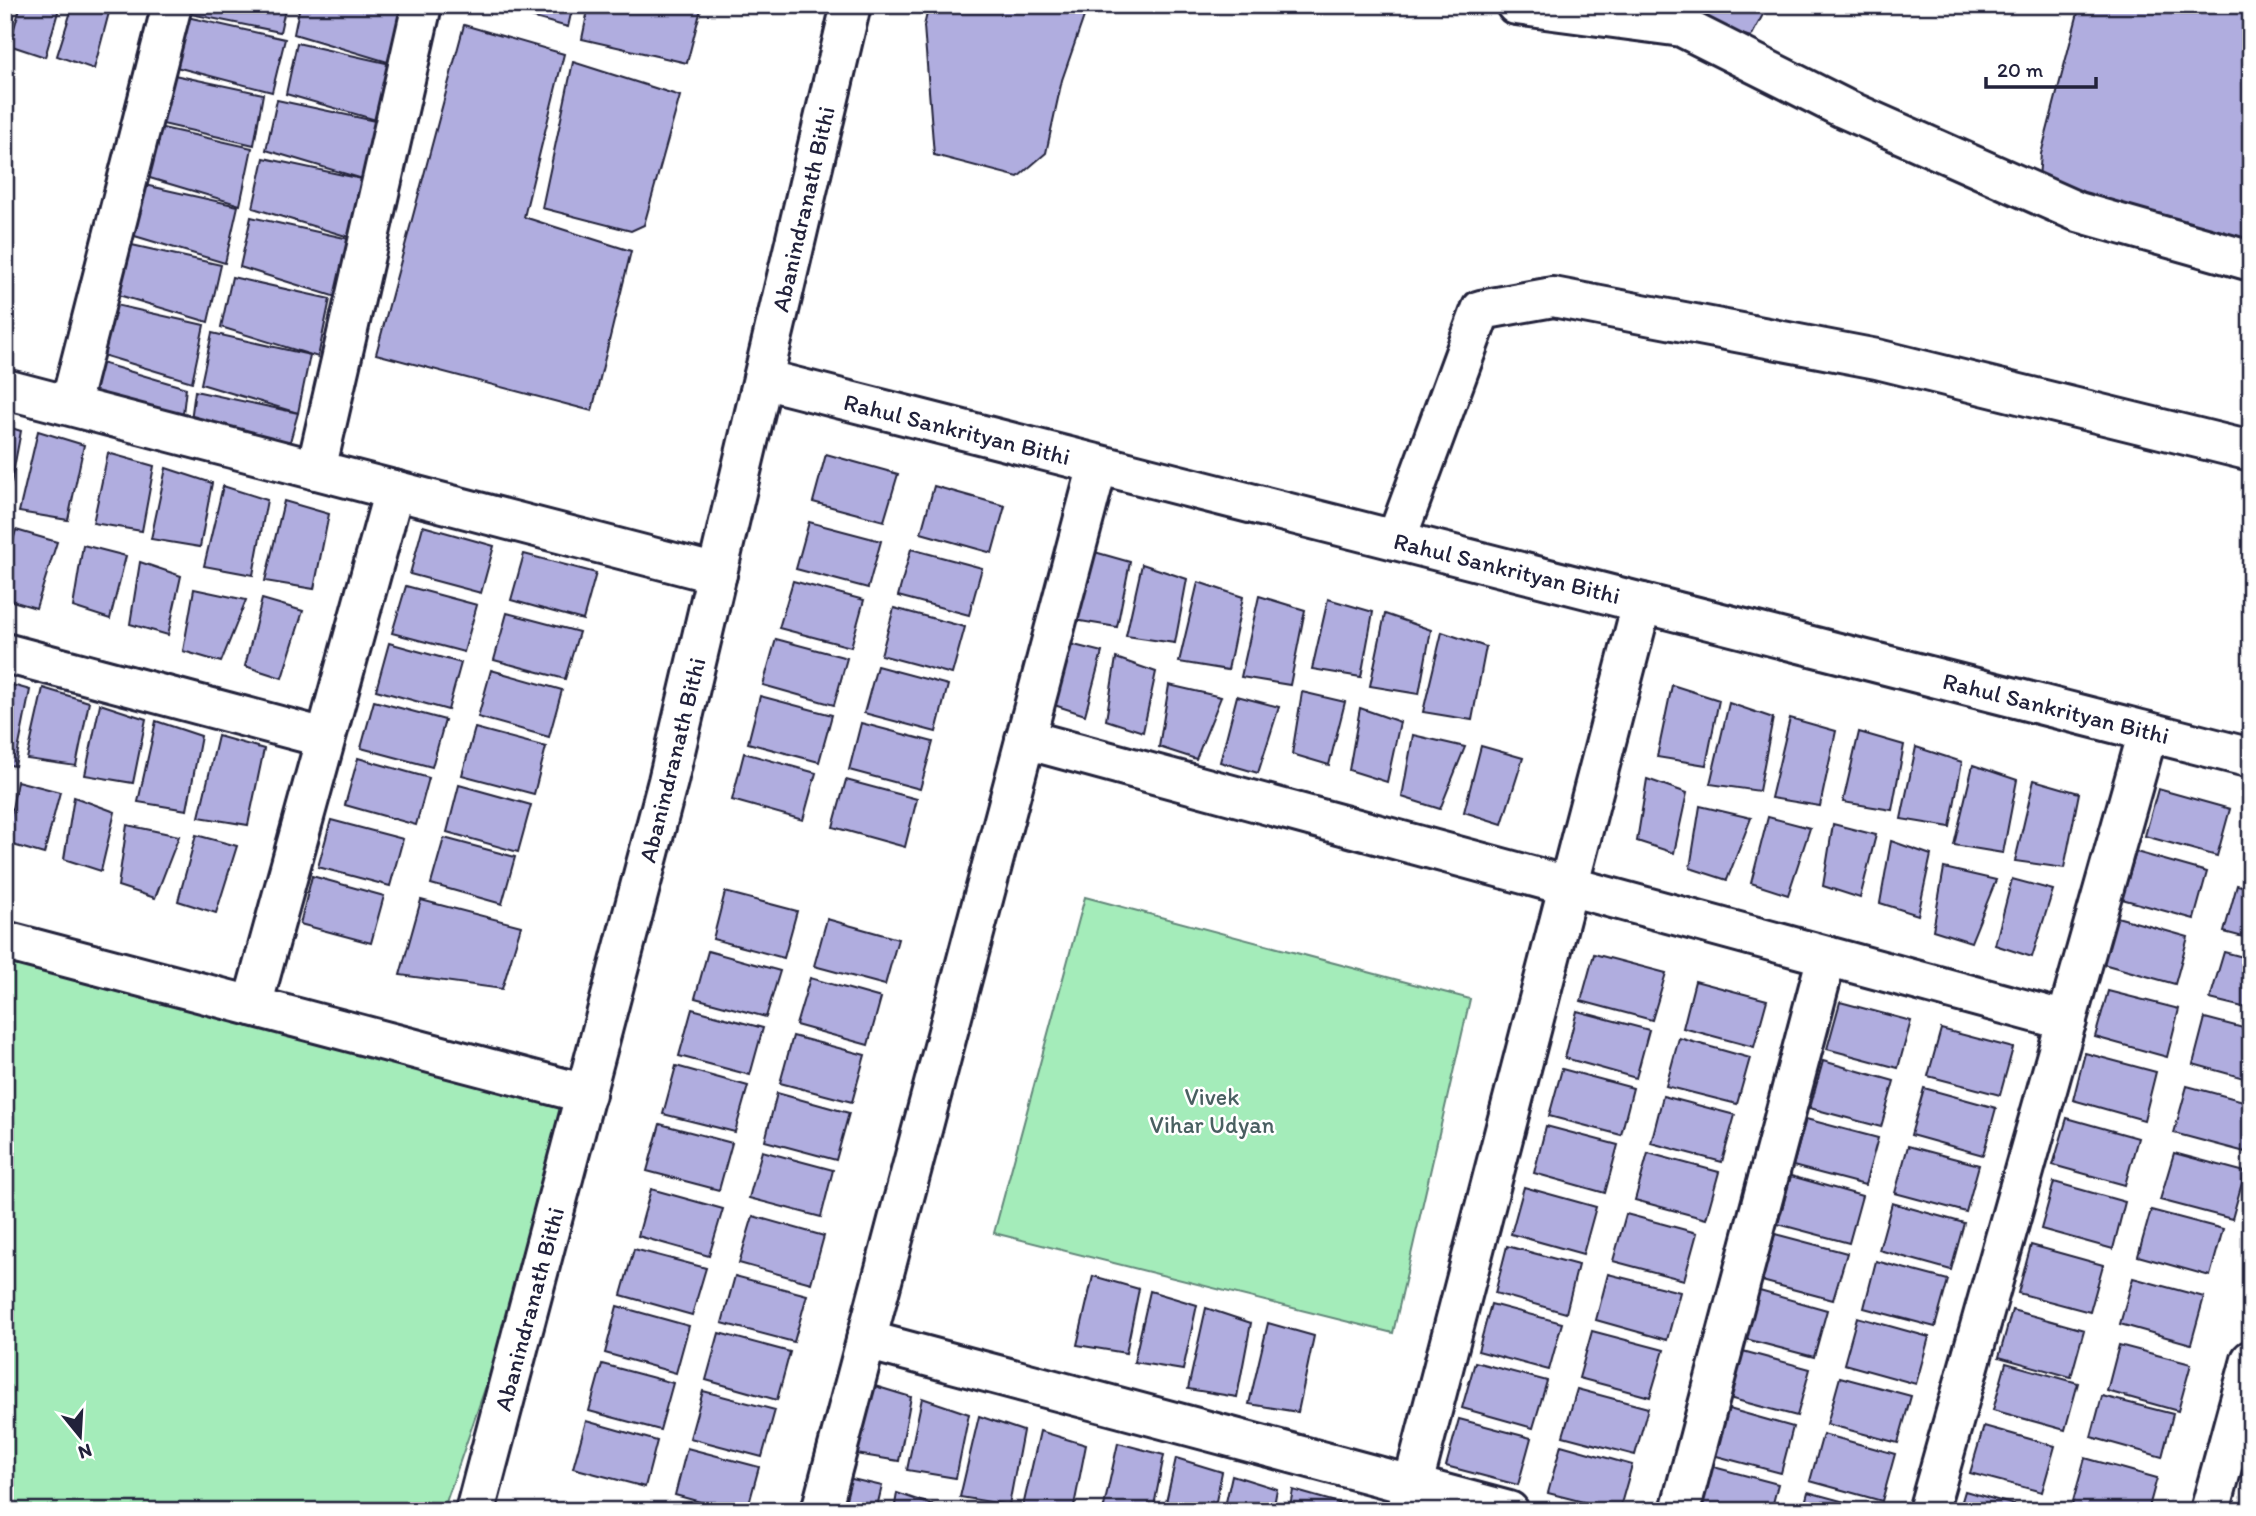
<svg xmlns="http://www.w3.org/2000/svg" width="2256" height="1516" font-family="Itim,sans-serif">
<rect width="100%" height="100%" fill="#fff"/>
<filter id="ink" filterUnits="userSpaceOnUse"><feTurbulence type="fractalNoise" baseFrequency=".0143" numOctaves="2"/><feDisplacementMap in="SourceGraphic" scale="14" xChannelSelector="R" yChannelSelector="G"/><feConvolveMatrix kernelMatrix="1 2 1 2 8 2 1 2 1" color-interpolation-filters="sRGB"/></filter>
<g filter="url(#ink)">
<g fill="#a4ecba" stroke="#63877a" stroke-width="2">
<polygon points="1085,897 1470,999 1393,1333 994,1233"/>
<polygon points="5,942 586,1094 443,1511 5,1511"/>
</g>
<g fill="#b0addf" stroke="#22223b" stroke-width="2">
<polygon points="21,5 60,5 45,57 9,45"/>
<polygon points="73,5 111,5 94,69 57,56"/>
<polygon points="182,5 286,5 280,32 181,12"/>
<polygon points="300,5 403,5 391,63 294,34"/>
<polygon points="486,5 573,5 568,27"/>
<polygon points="589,5 702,5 687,63 582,39"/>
<polygon points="929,5 1088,5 1062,80 1046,153 1018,177 934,155 924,26"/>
<polygon points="1598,5 1768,5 1751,37 1674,13"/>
<polygon points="2080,5 2251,5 2251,252 2039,178 2041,154"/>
<polygon points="187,17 285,39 272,92 176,67"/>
<polygon points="464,25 564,54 524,217 631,251 592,411 376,354"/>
<polygon points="297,43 395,65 383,122 286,94"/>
<polygon points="573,62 680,96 644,225 631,231 542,208"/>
<polygon points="165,73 263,94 254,145 154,122"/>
<polygon points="277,100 375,121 363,179 266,150"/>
<polygon points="154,126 252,148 240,205 143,176"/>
<polygon points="264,158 362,179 349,237 253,208"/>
<polygon points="140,184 238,206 225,263 128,234"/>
<polygon points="251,217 349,239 336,297 240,267"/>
<polygon points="123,243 221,265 208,322 112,293"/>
<polygon points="232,277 330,299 318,357 221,327"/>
<polygon points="107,303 204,325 192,382 96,353"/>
<polygon points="212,333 310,355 298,413 201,384"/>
<polygon points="91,360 186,388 181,431 84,402"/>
<polygon points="195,391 298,413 286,456 190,427"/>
<polygon points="5,426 21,431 7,505 5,505"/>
<polygon points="38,431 84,445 68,520 19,512"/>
<polygon points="108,453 154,466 142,531 93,523"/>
<polygon points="826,454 898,474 884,521 813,502"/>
<polygon points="166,468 212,483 200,547 151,539"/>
<polygon points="223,486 267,500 253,575 204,566"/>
<polygon points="934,486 1005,506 992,553 921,533"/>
<polygon points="284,501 329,514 314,589 265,581"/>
<polygon points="809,522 881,541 868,588 796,569"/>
<polygon points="423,526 494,546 481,593 410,574"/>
<polygon points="16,530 57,542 36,608 5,599 5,570"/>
<polygon points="83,545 126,556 110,619 73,607"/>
<polygon points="911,549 982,568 969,615 898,596"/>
<polygon points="1084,549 1130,562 1117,627 1068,619"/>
<polygon points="524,554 596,573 583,620 511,600"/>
<polygon points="140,562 181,576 168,635 130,624"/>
<polygon points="1142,564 1187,579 1175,643 1126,636"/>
<polygon points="793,581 864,600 851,647 779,628"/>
<polygon points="1198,582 1243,597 1228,670 1179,662"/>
<polygon points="406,586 477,605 464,652 392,633"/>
<polygon points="194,589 246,600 221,662 183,651"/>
<polygon points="1259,596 1305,610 1290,685 1241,677"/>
<polygon points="262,599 303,611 282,678 245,666"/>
<polygon points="1328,599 1373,612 1361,677 1312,669"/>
<polygon points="894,608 965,627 952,674 881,655"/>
<polygon points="507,613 579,632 565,679 494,660"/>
<polygon points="1385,614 1431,630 1419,694 1370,686"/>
<polygon points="1442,632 1486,647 1472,720 1423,712"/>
<polygon points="776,639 847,658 834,705 763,685"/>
<polygon points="1058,641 1102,652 1085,715 1048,703"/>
<polygon points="389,643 461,663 448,710 376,690"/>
<polygon points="1116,658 1156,672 1143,732 1106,720"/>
<polygon points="877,666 948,685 936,732 864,713"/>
<polygon points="491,670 562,690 549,737 478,717"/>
<polygon points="5,683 30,690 15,766 5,764"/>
<polygon points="1169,685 1221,697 1196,759 1159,747"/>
<polygon points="1672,685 1719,700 1706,765 1657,757"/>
<polygon points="43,688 89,702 76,766 27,759"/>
<polygon points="1302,692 1345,702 1329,765 1292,754"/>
<polygon points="760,696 832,715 819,762 748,743"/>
<polygon points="1237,696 1279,707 1258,773 1220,762"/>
<polygon points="374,701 445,720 432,767 361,748"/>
<polygon points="1729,703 1773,718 1759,791 1710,784"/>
<polygon points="100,704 146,719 133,783 85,775"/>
<polygon points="1360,708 1400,722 1387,782 1349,770"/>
<polygon points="1790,718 1836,731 1820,806 1771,798"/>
<polygon points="156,721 201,736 187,810 138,802"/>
<polygon points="861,723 933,742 920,789 849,770"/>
<polygon points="475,728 546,747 534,794 462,775"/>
<polygon points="1859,732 1904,745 1892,810 1843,802"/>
<polygon points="1413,735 1465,747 1440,809 1402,797"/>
<polygon points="218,736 264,749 248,825 199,817"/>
<polygon points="1481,746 1523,758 1502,824 1464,812"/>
<polygon points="1916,747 1962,762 1950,827 1901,819"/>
<polygon points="744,753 816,773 803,820 732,800"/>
<polygon points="358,758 429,778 416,825 345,805"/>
<polygon points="1973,765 2017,780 2003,853 1954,845"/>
<polygon points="1647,779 1687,793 1674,853 1637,841"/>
<polygon points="846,780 917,799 905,847 833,827"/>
<polygon points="2034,780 2079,793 2064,868 2015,861"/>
<polygon points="17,781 60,792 44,854 6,843"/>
<polygon points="459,785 531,805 518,852 447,832"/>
<polygon points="2158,789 2230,809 2217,856 2145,836"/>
<polygon points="74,797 115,812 101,871 64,859"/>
<polygon points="1700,806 1751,818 1727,880 1690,868"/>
<polygon points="1768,817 1810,828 1788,895 1751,883"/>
<polygon points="331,820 403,839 390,886 318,867"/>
<polygon points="1833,824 1876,835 1860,898 1823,886"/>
<polygon points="127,825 179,836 155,898 118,886"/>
<polygon points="2251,834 2251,866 2243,863"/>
<polygon points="196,835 237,846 216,913 178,901"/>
<polygon points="444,838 515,857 502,904 431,884"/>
<polygon points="1891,841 1931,855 1918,915 1880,903"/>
<polygon points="2136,852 2207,872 2194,919 2122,899"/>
<polygon points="1944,868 1996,880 1971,942 1933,930"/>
<polygon points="312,876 384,896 371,943 300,924"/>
<polygon points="2012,879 2053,890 2032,957 1995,945"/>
<polygon points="2237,885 2251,888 2251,939 2224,932"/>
<polygon points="725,892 797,911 784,958 713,939"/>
<polygon points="421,900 521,926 502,989 400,975"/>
<polygon points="2117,917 2188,937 2175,984 2103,964"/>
<polygon points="827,919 898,939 885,985 814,966"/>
<polygon points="708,951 780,971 766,1017 695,998"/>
<polygon points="2224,952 2251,959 2251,1009 2210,999"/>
<polygon points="1594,954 1666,973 1652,1020 1581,1001"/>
<polygon points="810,978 881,998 868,1045 796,1025"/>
<polygon points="1695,981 1767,1000 1754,1047 1683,1028"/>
<polygon points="2108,991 2179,1009 2167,1057 2095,1037"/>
<polygon points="1840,1002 1911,1021 1898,1068 1827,1049"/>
<polygon points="692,1009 763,1028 750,1075 679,1056"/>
<polygon points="1577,1011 1649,1030 1636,1078 1565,1058"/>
<polygon points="2205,1018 2251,1030 2251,1080 2193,1064"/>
<polygon points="1941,1029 2013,1048 2000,1095 1928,1076"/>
<polygon points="793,1036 865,1055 852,1102 780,1083"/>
<polygon points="1679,1038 1750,1058 1737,1104 1666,1086"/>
<polygon points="2085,1053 2156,1072 2144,1120 2073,1100"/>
<polygon points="1823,1061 1894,1081 1881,1127 1810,1108"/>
<polygon points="676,1066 748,1086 735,1132 663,1114"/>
<polygon points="1562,1069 1633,1088 1621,1135 1549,1116"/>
<polygon points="2187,1086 2251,1103 2251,1132 2245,1152 2174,1133"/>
<polygon points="1924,1088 1996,1108 1983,1155 1911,1135"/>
<polygon points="777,1093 849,1113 836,1160 765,1141"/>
<polygon points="1663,1096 1735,1115 1722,1162 1651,1143"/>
<polygon points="2067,1118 2138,1138 2125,1185 2053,1165"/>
<polygon points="1806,1119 1878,1138 1865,1185 1793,1166"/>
<polygon points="660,1124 732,1143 719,1190 647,1171"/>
<polygon points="1546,1126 1618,1145 1605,1193 1534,1173"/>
<polygon points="1908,1146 1979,1165 1966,1212 1895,1193"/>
<polygon points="762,1151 833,1170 821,1217 749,1198"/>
<polygon points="1648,1153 1719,1172 1706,1219 1635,1200"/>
<polygon points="2174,1153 2245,1172 2232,1219 2160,1200"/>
<polygon points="1791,1176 1862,1196 1849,1243 1778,1224"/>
<polygon points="2054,1182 2125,1202 2113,1249 2041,1229"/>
<polygon points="1524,1187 1596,1207 1583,1254 1511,1234"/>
<polygon points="651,1189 723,1209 709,1256 638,1236"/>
<polygon points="1892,1203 1964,1223 1951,1270 1879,1250"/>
<polygon points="2151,1210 2223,1229 2210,1276 2138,1256"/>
<polygon points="1626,1214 1697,1233 1684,1280 1613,1261"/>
<polygon points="753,1216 824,1236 811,1283 739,1263"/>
<polygon points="1775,1234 1847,1253 1833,1300 1762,1281"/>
<polygon points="2031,1245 2103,1265 2090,1312 2018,1293"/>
<polygon points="1507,1246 1578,1265 1566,1313 1495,1293"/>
<polygon points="634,1249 706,1268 692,1315 621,1295"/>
<polygon points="1876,1261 1948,1280 1935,1327 1864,1308"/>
<polygon points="1608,1274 1680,1292 1667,1340 1596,1320"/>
<polygon points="735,1276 807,1295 794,1342 722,1323"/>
<polygon points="1093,1276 1139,1289 1126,1353 1077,1345"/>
<polygon points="2133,1278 2204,1297 2191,1344 2120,1324"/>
<polygon points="1756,1290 1827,1310 1814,1357 1742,1338"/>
<polygon points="1150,1291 1197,1305 1183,1370 1134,1362"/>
<polygon points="1491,1304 1562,1323 1549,1370 1478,1351"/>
<polygon points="617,1306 689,1326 676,1373 605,1353"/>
<polygon points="1206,1308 1251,1323 1237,1397 1188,1389"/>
<polygon points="2012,1310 2084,1330 2071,1377 1999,1357"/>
<polygon points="1857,1317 1929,1337 1916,1384 1844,1364"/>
<polygon points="1268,1323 1314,1336 1298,1412 1249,1404"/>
<polygon points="1592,1331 1664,1350 1650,1397 1579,1378"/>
<polygon points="719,1333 790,1352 777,1400 706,1380"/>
<polygon points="2119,1345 2191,1364 2178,1411 2107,1391"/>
<polygon points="1739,1350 1810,1369 1797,1416 1725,1397"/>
<polygon points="1475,1362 1547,1381 1533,1428 1462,1408"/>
<polygon points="2006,1363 2078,1383 2065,1430 1993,1410"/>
<polygon points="602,1364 673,1383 660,1430 589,1411"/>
<polygon points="1840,1377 1911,1396 1898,1443 1827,1424"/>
<polygon points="865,1383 911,1397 899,1461 850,1453"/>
<polygon points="1577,1389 1648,1408 1635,1455 1563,1436"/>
<polygon points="703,1391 775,1410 762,1457 690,1438"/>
<polygon points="2102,1396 2173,1414 2162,1457 2091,1437"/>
<polygon points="922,1398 969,1414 956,1478 907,1470"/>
<polygon points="1722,1407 1793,1427 1781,1473 1709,1454"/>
<polygon points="979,1416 1023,1431 1009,1505 960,1497"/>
<polygon points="1459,1419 1531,1438 1518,1485 1446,1466"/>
<polygon points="586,1421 657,1441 645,1487 573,1468"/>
<polygon points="1984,1426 2055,1446 2042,1492 1970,1473"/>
<polygon points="1040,1431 1086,1445 1073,1511 1022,1511"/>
<polygon points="1823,1434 1895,1454 1882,1501 1810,1481"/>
<polygon points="1118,1443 1164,1455 1153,1511 1103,1511"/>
<polygon points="1561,1445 1632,1465 1619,1511 1548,1493"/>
<polygon points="687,1448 759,1467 747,1511 733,1511 675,1495"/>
<polygon points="1176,1458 1222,1472 1214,1511 1164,1511"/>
<polygon points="2085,1458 2157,1478 2148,1511 2092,1511 2072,1505"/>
<polygon points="1706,1465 1778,1484 1771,1511 1694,1511"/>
<polygon points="1232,1475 1277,1489 1273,1511 1224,1511"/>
<polygon points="839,1476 882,1486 876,1511 833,1511"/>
<polygon points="1293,1490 1339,1503 1338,1511 1289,1511"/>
<polygon points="1965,1491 2036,1511 1959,1511"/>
<polygon points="1808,1492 1878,1511 1803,1511"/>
<polygon points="897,1493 938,1507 937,1511 894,1511"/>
</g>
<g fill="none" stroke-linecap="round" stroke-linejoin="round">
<defs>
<g id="minor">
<polyline points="1516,5 1682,27 1843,108 2078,212 2251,261"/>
<polyline points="763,379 2251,758"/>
<polyline points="5,389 717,574"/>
<polyline points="70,405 172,5"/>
<polyline points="316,470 422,5"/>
<polyline points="1396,540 1481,310 1553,297 1877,359 2251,451"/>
<polyline points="5,653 325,738"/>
<polyline points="1025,739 2067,1021"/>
<polyline points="5,941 586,1094"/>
<polyline points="252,1006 394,490"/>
<polyline points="866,1340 1509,1511"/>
<polyline points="475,1511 668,781 851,5"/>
<polyline points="821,1511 1098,465"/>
<polyline points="1406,1511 1642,603"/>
<polyline points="1680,1511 1827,956"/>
<polyline points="1928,1511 2148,732"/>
<polyline points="2210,1511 2251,1360"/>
</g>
</defs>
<use href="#minor" stroke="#22223b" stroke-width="44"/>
<use href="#minor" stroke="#fff" stroke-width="38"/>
</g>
</g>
<g text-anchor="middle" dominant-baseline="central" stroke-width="5" stroke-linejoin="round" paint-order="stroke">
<g font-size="24" fill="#22223b" stroke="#fff">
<text transform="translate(803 209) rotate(-77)">Abanindranath Bithi</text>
<text transform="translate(957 429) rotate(14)">Rahul Sankrityan Bithi</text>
<text transform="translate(1507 568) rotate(14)">Rahul Sankrityan Bithi</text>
<text transform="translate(2056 708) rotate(14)">Rahul Sankrityan Bithi</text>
<text transform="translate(672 760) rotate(-76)">Abanindranath Bithi</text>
<text transform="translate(529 1309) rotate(-75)">Abanindranath Bithi</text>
</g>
<g font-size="24" fill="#495f61" stroke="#fff">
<text x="1212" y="1096">Vivek<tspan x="1212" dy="28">Vihar Udyan</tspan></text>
</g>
</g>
<rect width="2256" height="1516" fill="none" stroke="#fff" stroke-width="28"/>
<rect x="14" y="14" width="2228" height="1488" fill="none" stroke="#22223b" stroke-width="2.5" filter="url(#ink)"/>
<g transform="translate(80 1436) rotate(162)" stroke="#ffffff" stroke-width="5" paint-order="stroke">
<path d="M0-5L12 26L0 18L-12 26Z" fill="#22223b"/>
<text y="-10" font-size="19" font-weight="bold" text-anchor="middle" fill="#22223b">N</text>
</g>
<path d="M1986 77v10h110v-10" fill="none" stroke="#22223b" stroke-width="3.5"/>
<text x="1997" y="77" font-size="21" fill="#22223b" stroke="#ffffff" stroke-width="5" paint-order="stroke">20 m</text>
</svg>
